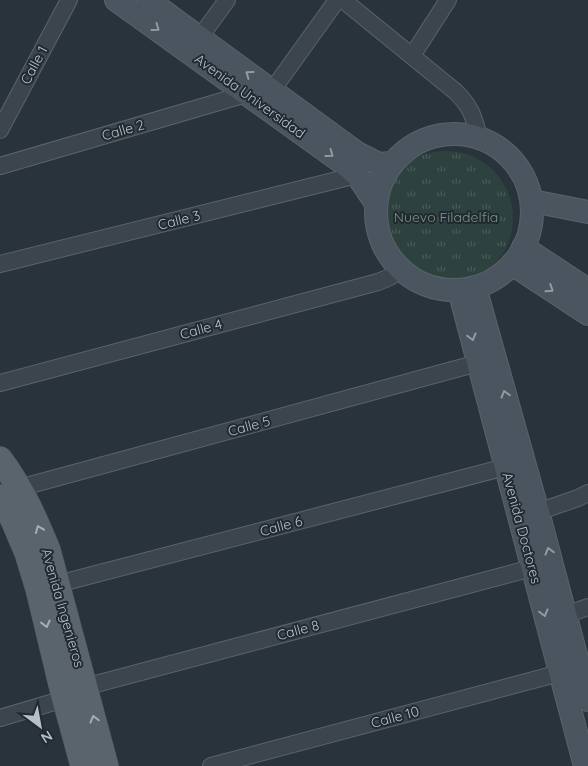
<svg xmlns="http://www.w3.org/2000/svg" width="588" height="766" font-family="Quicksand,sans-serif">
<defs>
<pattern id="grass-tufts" width="24" height="20" patternUnits="userSpaceOnUse" patternTransform="scale(1.25)"><rect width="24" height="20" fill="#2d413f"/><path d="M3 7l-1-3M5 7V3M7 7l1-3M15 17l-1-3M17 17v-4M19 17l1-3" fill="none" stroke="#495b59"/></pattern>
</defs>
<rect width="100%" height="100%" fill="#28333c"/>
<circle fill="url(#grass-tufts)" cx="446" cy="218" r="67"/>
<g fill="none" stroke-linecap="round" stroke-linejoin="round">
<defs>
<g id="street">
<path d="M343,0L456,92C471,107 474,117 479,137"/>
<polyline points="193,47 227,0"/>
<polyline points="412,56 448,0"/>
<polyline points="266,99 337,0"/>
<polyline points="0,130 69,0"/>
<polyline points="0,166 246,94"/>
<polyline points="0,264 357,175"/>
<polyline points="0,383 378,282 390,277 400,269"/>
<polyline points="19,488 478,363"/>
<polyline points="529,515 578,498 588,493"/>
<polyline points="50,586 517,464"/>
<polyline points="566,615 588,607"/>
<polyline points="77,689 532,568"/>
<polyline points="0,718 64,699"/>
<polyline points="211,766 571,670"/>
</g>
<g id="secondary">
<polyline points="116,0 347,166 357,175 375,202"/>
<polyline points="148,0 357,153 379,164 392,163"/>
<circle cx="454" cy="212" r="78"/>
<polyline points="532,201 588,212"/>
<polyline points="523,247 588,290"/>
<polyline points="512,264 588,314"/>
<polyline points="475,287 538,512 588,700"/>
<polyline points="459,290 585,766"/>
</g>
<g id="primary">
<path d="M0,459C21,487 35,518 48,550L106,766"/>
<polyline points="0,497 13,520 27,553 38,589 63,693 83,766"/>
</g>
</defs>
<use href="#street" stroke="#5a636a" stroke-width="18"/>
<use href="#secondary" stroke="#5a636a" stroke-width="24"/>
<use href="#primary" stroke="#454e56" stroke-width="26"/>
<use href="#street" stroke="#3c454d" stroke-width="16"/>
<use href="#secondary" stroke="#4a555f" stroke-width="22"/>
<use href="#primary" stroke="#5a646c" stroke-width="25"/>
</g>
<defs><path id="oneway-chevron" d="M-2-3.5L2.5 0L-2 3.5" fill="none" stroke-width="1.6" stroke-linecap="round" stroke-linejoin="round" transform="scale(1.25)"/></defs>
<g stroke="#929ba3">
<use href="#oneway-chevron" transform="translate(156 28) rotate(36)"/>
<use href="#oneway-chevron" transform="translate(249 74) rotate(-144)"/>
<use href="#oneway-chevron" transform="translate(330 154) rotate(36)"/>
<use href="#oneway-chevron" transform="translate(550 289) rotate(33)"/>
<use href="#oneway-chevron" transform="translate(472 337) rotate(75)"/>
<use href="#oneway-chevron" transform="translate(505 394) rotate(-106)"/>
<use href="#oneway-chevron" transform="translate(549 551) rotate(-105)"/>
<use href="#oneway-chevron" transform="translate(544 613) rotate(75)"/>
</g>
<g stroke="#a5aeb5">
<use href="#oneway-chevron" transform="translate(39 529) rotate(-112)"/>
<use href="#oneway-chevron" transform="translate(46 624) rotate(76)"/>
<use href="#oneway-chevron" transform="translate(94 719) rotate(-105)"/>
</g>
<g text-anchor="middle" dominant-baseline="central" stroke-width="4" stroke-linejoin="round" paint-order="stroke">
<g font-size="14" fill="#b8c0c7" stroke="#212a32">
<text transform="translate(34 65) rotate(-62)">Calle 1</text>
<text transform="translate(250 96) rotate(36)">Avenida Universidad</text>
<text transform="translate(123 130) rotate(-16)">Calle 2</text>
<text transform="translate(179 220) rotate(-14)">Calle 3</text>
<text transform="translate(201 329) rotate(-15)">Calle 4</text>
<text transform="translate(249 426) rotate(-15)">Calle 5</text>
<text transform="translate(281 526) rotate(-15)">Calle 6</text>
<text transform="translate(522 528) rotate(75)">Avenida Doctores</text>
<text transform="translate(63 608) rotate(74)">Avenida Ingenieros</text>
<text transform="translate(298 630) rotate(-15)">Calle 8</text>
<text transform="translate(395 717) rotate(-15)">Calle 10</text>
</g>
<g font-size="14" fill="#799a7d" stroke="#212a32">
<text x="446" y="217">Nuevo Filadelfia</text>
</g>
</g>
<g transform="translate(40 726) rotate(148)" stroke="#212a32" stroke-width="4" paint-order="stroke">
<path d="M0-4L9 19L0 12L-9 19Z" fill="#b8c0c7"/>
<text y="-8" font-size="14" font-weight="bold" text-anchor="middle" fill="#b8c0c7">N</text>
</g>
</svg>
